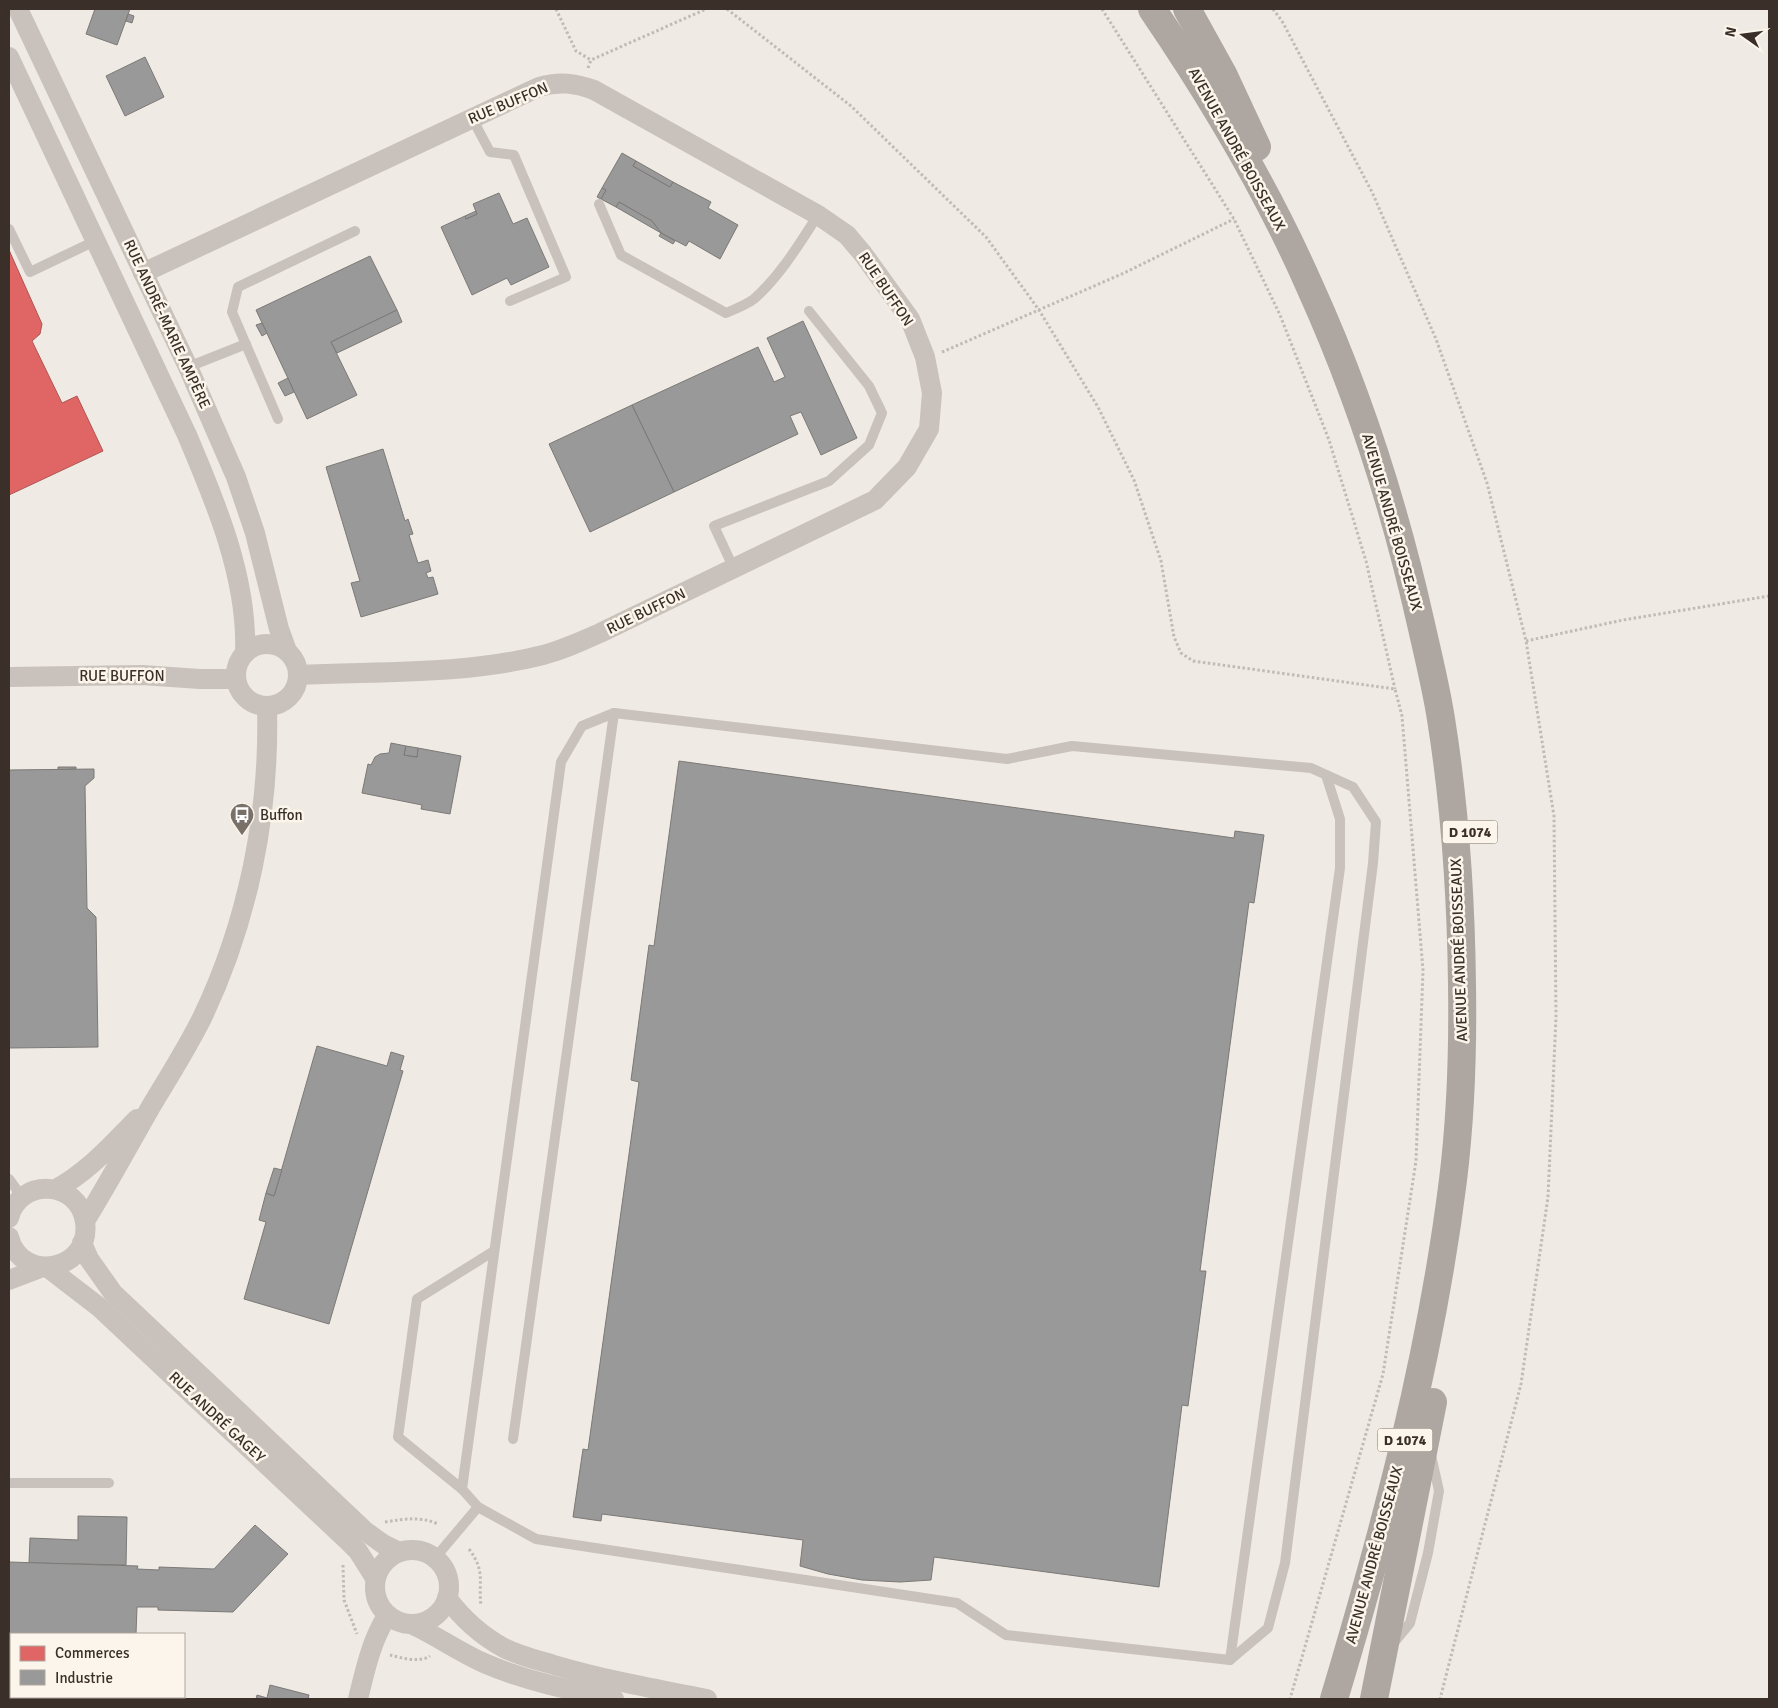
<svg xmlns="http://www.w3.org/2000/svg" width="1778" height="1708" font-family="Signika,sans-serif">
<rect width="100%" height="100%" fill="#efeae3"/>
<polygon fill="#e06666" stroke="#ae5654" points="9,250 42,324 40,334 32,341 62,403 77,396 103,451 9,495"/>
<g fill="#999" stroke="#7c7977">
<polygon points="95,9 130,9 117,45 86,34"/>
<polygon points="128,14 134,16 132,23 126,21"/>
<polygon points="145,57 164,97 125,116 106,76"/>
<polygon points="622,153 636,161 633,166 670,187 673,182 711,202 708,208 738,225 720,259 689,241 686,246 661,233 652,221 619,202 616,207 601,199 606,190 602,188"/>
<polygon points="636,161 673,182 670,187 633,166"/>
<polygon points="602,188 606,190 601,199 597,197"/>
<polygon points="499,193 513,224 527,218 549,267 511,285 507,278 472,295 441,227 465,216 466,219 477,214 473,204"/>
<polygon points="619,202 652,221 661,233 616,207"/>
<polygon points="476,211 477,214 466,219 465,216"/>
<polygon points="661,233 675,241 673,244 659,236"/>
<polygon points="370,256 397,310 331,342 357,395 307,419 256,310"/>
<polygon points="397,310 402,322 337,353 331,342"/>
<polygon points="803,321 857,438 821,455 801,412 790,416 798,434 674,492 632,405 758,347 774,382 785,377 767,338"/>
<polygon points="262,323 267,333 262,336 256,325"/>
<polygon points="288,378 294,392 285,396 278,383"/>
<polygon points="632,405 674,492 590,532 549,444"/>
<polygon points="383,449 405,521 408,519 413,534 409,535 418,563 428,560 431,571 426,573 428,578 433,577 438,594 361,617 351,583 360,581 326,467"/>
<polygon points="391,743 406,746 404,755 417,757 418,748 461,756 450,814 421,809 422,805 362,793 368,764 371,765 375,757 380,754 389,753"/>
<polygon points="406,746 418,748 417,757 404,755"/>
<polygon points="679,761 1234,838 1235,831 1264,835 1254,903 1249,902 1200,1271 1206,1271 1188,1406 1182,1405 1159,1587 934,1557 931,1580 900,1582 862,1580 828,1574 800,1566 803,1540 602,1514 601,1521 573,1517 583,1449 588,1450 639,1082 631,1080 649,945 654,946"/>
<polygon points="58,767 76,767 76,769 58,770"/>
<polygon points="94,769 94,778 85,786 87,908 96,917 98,1047 9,1048 9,770"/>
<polygon points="317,1046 387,1066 391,1052 404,1056 400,1070 403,1071 329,1324 244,1299 266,1222 259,1220 266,1193 274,1196"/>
<polygon points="274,1168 282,1170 274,1196 266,1193"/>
<polygon points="78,1516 127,1517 126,1565 29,1563 30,1538 78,1540"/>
<polygon points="255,1525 288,1554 233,1612 158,1610 158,1607 137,1607 136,1634 11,1634 11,1697 134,1697 134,1699 9,1699 9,1562 138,1566 137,1569 159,1570 159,1567 214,1569"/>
<polygon points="270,1685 309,1695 308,1699 256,1699 257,1695 267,1698"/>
</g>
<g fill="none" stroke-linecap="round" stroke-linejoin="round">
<g stroke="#c2bbb4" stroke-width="3" stroke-dasharray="2.5 2.5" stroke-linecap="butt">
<polyline points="556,9 576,51 591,60"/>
<polyline points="727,9 851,106 986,237 1039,310 1098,407 1134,480 1161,561 1174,637 1181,653 1193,661 1395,689 1402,716 1423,970 1416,1161 1383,1374 1290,1699"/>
<polyline points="1102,9 1234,219 1280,315 1329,440 1366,561 1395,689"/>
<polyline points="1273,9 1282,21 1372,192 1436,339 1487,483 1526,641 1554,816 1556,1017 1548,1197 1521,1384 1440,1699"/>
<polyline points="588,68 591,60 706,9"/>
<polyline points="942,352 1124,273 1234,219"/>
<polyline points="1526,641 1623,620 1769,596"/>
<path d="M385,1522C405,1519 420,1516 438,1524"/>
<path d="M469,1549C486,1572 478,1581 481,1606"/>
<polyline points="343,1565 344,1600 357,1634"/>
<path d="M390,1655C402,1658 419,1663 430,1656"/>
</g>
<g stroke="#c9c2bc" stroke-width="10">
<polyline points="472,118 490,152 514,155 566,277 510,301"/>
<path d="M599,204L621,255L726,313C735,309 746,305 754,299C780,276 800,243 818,215"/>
<polyline points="9,229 30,272 95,241"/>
<polyline points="188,367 246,344"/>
<polyline points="278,419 232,312 238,287 355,231"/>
<polyline points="734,569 714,526 829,481 869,445 882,413 869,386 809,311"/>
<polygon points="614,713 1007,759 1072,746 1311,768 1353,787 1376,822 1373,863 1285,1563 1268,1628 1230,1660 1006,1635 957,1603 536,1539 478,1507 462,1489 561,762 582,726"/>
<polyline points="9,1179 22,1197"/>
<polyline points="513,1439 614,713"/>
<polyline points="9,1483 109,1483"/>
<polyline points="462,1489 398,1437 417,1299 494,1251"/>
<polyline points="435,1558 478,1507"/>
<polyline points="1392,1645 1410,1623 1428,1553 1439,1491 1431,1455"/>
<polyline points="1230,1660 1340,868 1340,819 1326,775"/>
</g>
<g stroke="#c9c2bc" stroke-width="20">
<polyline points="18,9 188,367 236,477 255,533 279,629 287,651"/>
<path d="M9,57L187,435C216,503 248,579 245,653"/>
<path d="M143,273L539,87C559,81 575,83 594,90L818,215L847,235L863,254L910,319L925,357L932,393L929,429L907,467L875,500L600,633C580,642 560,651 539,656C461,675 378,671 299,675"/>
<circle cx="267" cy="675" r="31"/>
<polyline points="9,677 142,675 200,679 236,679"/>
<path d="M56,1189C88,1172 111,1145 137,1119"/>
<path d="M9,1218C19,1177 79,1180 85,1222C92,1270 22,1285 9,1237"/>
<path d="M85,1221C109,1182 130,1143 153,1103C170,1075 187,1048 202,1018C248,922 270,813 267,707"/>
<polyline points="82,1243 89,1259 113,1293 365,1531 383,1544 399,1552"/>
<polyline points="47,1267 99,1307 348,1541 358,1551 375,1578"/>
<polyline points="9,1280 43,1267"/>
<circle cx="412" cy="1587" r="37"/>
<path d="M447,1598C462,1618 482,1636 504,1648C520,1656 537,1660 554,1665C605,1680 656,1689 707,1699"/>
<path d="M413,1625C437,1636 459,1652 484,1663C525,1681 570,1690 614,1699"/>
<path d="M358,1699C365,1671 371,1641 387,1616"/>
</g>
<g stroke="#aea7a1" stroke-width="28">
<path d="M1152,9C1212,97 1267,189 1310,287C1359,395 1395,508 1421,624C1428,655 1436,687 1441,719C1455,807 1461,896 1462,985C1463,1050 1461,1115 1453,1180C1431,1357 1385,1529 1334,1699"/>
<polyline points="1187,9 1223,74 1257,147"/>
<polyline points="1374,1699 1433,1402"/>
</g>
</g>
<defs>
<symbol id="bus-pin" viewBox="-11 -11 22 30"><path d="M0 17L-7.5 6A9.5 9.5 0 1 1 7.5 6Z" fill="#79706a" stroke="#fbf5eb"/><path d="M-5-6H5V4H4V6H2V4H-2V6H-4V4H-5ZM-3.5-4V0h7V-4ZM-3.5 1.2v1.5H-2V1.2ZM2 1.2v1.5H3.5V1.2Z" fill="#fff"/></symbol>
</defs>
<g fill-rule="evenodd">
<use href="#bus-pin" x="228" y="801" width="28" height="38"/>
</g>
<g text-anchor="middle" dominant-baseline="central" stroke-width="5" stroke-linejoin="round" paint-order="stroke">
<g fill="#fbf5eb" stroke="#746a63" stroke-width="1">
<rect x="1442.5" y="820.5" width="55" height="23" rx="4"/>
<rect x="1377.5" y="1428.5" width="55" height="23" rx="4"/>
</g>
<g font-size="14" font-weight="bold" fill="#3a2f29">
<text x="1470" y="832">D 1074</text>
<text x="1405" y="1440">D 1074</text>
</g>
<g font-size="15" fill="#3a2f29" stroke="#fbf5eb">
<text transform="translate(508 103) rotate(-23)">RUE BUFFON</text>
<text transform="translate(1237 149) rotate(61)">AVENUE ANDRÉ BOISSEAUX</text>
<text transform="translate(886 289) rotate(56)">RUE BUFFON</text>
<text transform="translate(167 324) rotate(65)">RUE ANDRÉ-MARIE AMPÈRE</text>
<text transform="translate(1392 522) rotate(74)">AVENUE ANDRÉ BOISSEAUX</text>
<text transform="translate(646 611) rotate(-26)">RUE BUFFON</text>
<text x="122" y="676">RUE BUFFON</text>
<text transform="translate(1459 950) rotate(-92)">AVENUE ANDRÉ BOISSEAUX</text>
<text transform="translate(217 1417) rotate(43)">RUE ANDRÉ GAGEY</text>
<text transform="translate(1374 1555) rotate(-75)">AVENUE ANDRÉ BOISSEAUX</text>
</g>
<g font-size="15" fill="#3a2f29" stroke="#fbf5eb" text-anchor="start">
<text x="260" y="815">Buffon</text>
</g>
</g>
<rect width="1778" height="1708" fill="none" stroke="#3a2f29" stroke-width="20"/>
<rect x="10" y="1633" width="175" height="65" fill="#fbf5eb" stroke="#aea69d"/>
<rect x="20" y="1646" width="25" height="15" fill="#e06666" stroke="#aea69d"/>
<text x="55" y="1658" font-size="15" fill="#3a2f29">Commerces</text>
<rect x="20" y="1670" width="25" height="15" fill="#999999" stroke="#aea69d"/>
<text x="55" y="1683" font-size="15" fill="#3a2f29">Industrie</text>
<g transform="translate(1743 35) rotate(284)" stroke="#fbf5eb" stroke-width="4" paint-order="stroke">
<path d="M0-4L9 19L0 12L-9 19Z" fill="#3a2f29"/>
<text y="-8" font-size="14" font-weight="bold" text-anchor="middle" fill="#3a2f29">N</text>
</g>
</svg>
